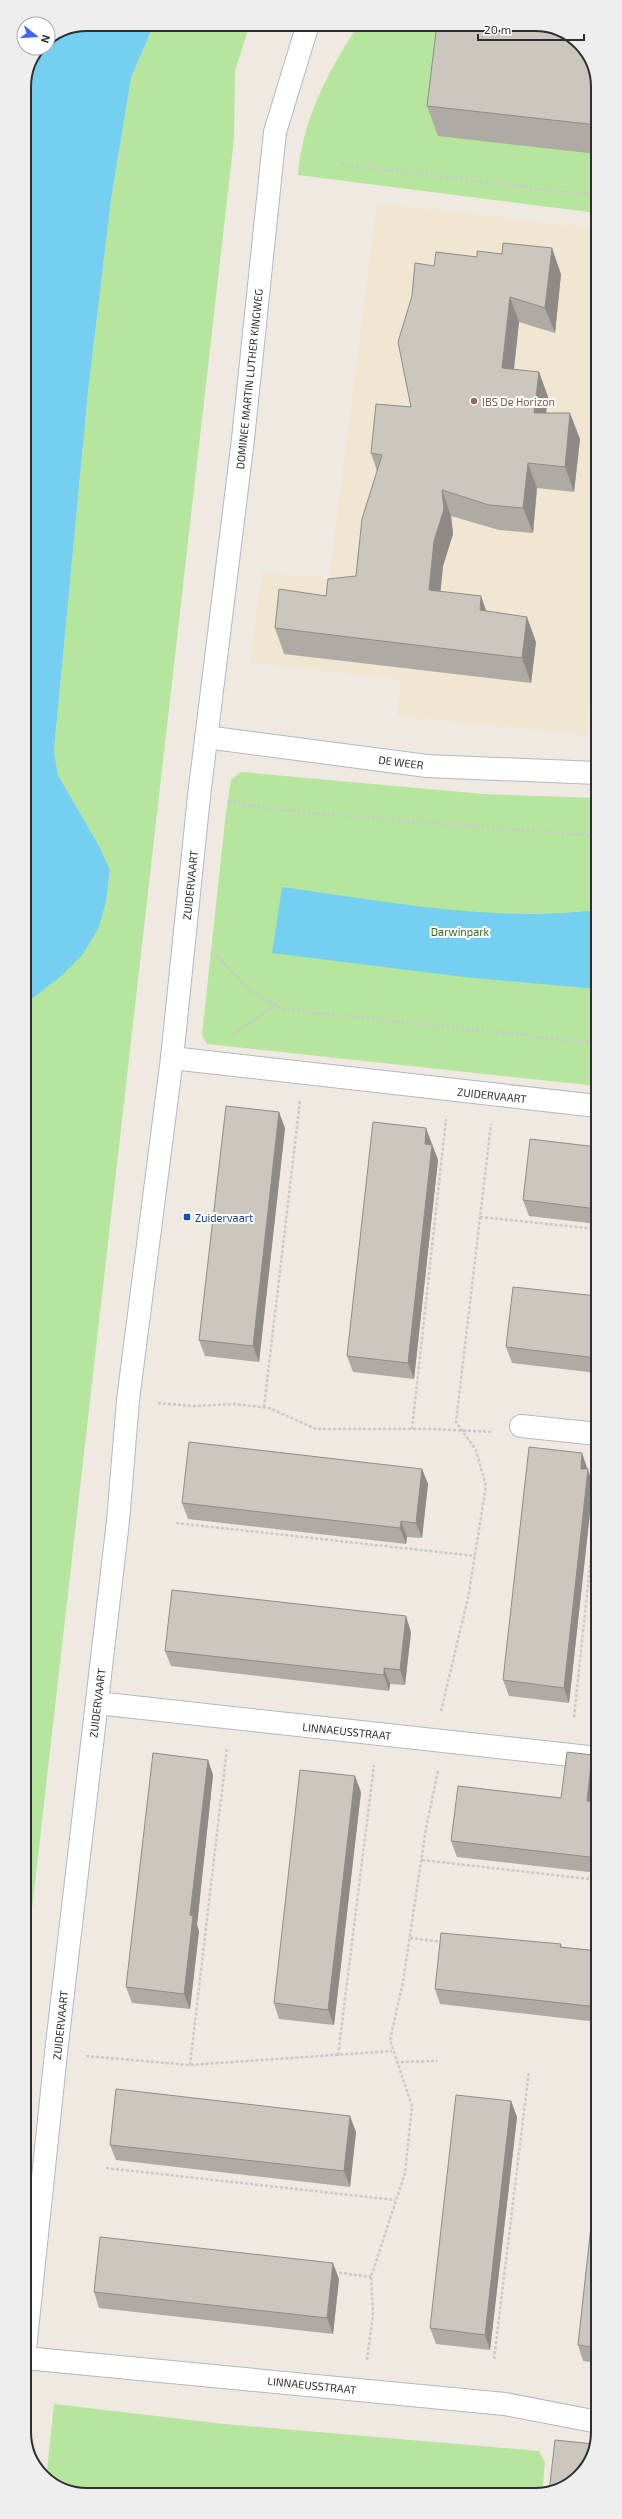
<svg xmlns="http://www.w3.org/2000/svg" width="622" height="2519" font-family="'Exo 2',sans-serif">
<rect width="100%" height="100%" fill="#efe9e1"/>
<polygon fill="#f0e6d1" points="377,203 597,229 597,637 585,734 397,716 401,679 250,662 262,572 329,579"/>
<g fill="#b6e59e">
<polygon points="154,24 250,24 235,71 234,139 25,1970 24,1005 59,978 106,902 110,870 99,846 58,775 54,751 88,392 111,200 131,78"/>
<path d="M359,24L543,25L597,75V213L298,175C302,119 329,70 359,24Z"/>
<polygon points="241,772 483,794 597,798 597,1086 207,1044 202,1035 226,812 231,780"/>
<polygon points="54,2404 224,2424 539,2451 545,2463 542,2494 83,2495 46,2480"/>
</g>
<g fill="#75cff0">
<polygon points="87,24 154,24 131,78 111,200 88,392 54,751 58,775 99,846 110,870 106,902 98,929 83,954 59,978 24,1005 24,87 40,48 48,48 48,40"/>
<path d="M282,887C385,901 493,923 597,910V989L464,977L272,953Z"/>
</g>
<g fill="none" stroke-linecap="round" stroke-linejoin="round">
<defs>
<g id="minor">
<polyline points="206,737 427,766 597,773"/>
<polyline points="172,1058 597,1106"/>
<polyline points="521,1426 598,1434"/>
<polyline points="97,1703 598,1758"/>
<polyline points="25,2358 505,2404 598,2422"/>
</g>
<polyline id="tertiary" points="25,2349 56,2053 118,1521 128,1400 172,1058 199,796 243,439 275,132 308,24"/>
</defs>
<use href="#minor" stroke="#b4b7c1" stroke-width="24"/>
<use href="#tertiary" stroke="#b4b7c1" stroke-width="24"/>
<g stroke="#c9c9c9" stroke-width="2.5" stroke-dasharray="3 2" stroke-linecap="butt">
<polyline points="341,164 597,196"/>
<polyline points="228,801 289,811 597,836"/>
<polyline points="214,952 250,991 282,1009 597,1043"/>
<polyline points="233,1035 275,1005"/>
<polyline points="480,1217 597,1229"/>
<polyline points="158,1403 193,1406 234,1404 269,1408 316,1429 432,1429 492,1432"/>
<polyline points="264,1407 300,1101"/>
<polyline points="412,1429 446,1119"/>
<polyline points="176,1523 475,1556"/>
<polyline points="441,1711 468,1598 486,1486 476,1450 456,1422 491,1124"/>
<polyline points="574,1717 598,1490"/>
<polyline points="422,1860 598,1880"/>
<polyline points="410,1938 443,1942"/>
<polyline points="338,2055 374,1765"/>
<polyline points="86,2056 190,2065 392,2051"/>
<polyline points="396,2062 437,2061"/>
<polyline points="190,2065 227,1748"/>
<polyline points="106,2168 395,2200"/>
<polyline points="334,2272 371,2277"/>
<polyline points="494,2359 529,2071"/>
<polyline points="367,2360 373,2314 371,2277 405,2173 412,2106 390,2040 403,1982 426,1828 438,1771"/>
</g>
<use href="#minor" stroke="#fff" stroke-width="22"/>
<use href="#tertiary" stroke="#fff" stroke-width="22"/>
</g>
<g fill="#afaba4">
<polygon points="597,75 597,154 438,136 427,106"/>
<polygon points="434,266 561,274 555,333 519,322 514,370 539,372 548,397 546,413 580,439 574,492 537,488 533,533 499,530 451,516 453,534 443,566 440,592 487,611 536,642 531,683 284,654 275,628 356,576 377,471 371,453 411,407"/>
<polygon points="285,1128 259,1362 205,1356 199,1340"/>
<polygon points="432,1144 438,1160 414,1379 353,1372 347,1356"/>
<polygon points="597,1147 597,1224 529,1216 523,1200"/>
<polygon points="597,1296 597,1373 512,1363 506,1347"/>
<polygon points="422,1469 428,1484 422,1538 407,1537 406,1544 188,1519 182,1503"/>
<polygon points="588,1469 593,1485 569,1703 509,1696 503,1680"/>
<polygon points="411,1632 405,1685 390,1684 389,1691 171,1666 165,1651"/>
<polygon points="208,1760 213,1775 197,1925 199,1931 190,2009 132,2003 126,1987"/>
<polygon points="598,1770 595,1802 598,1802 598,1873 457,1857 451,1841 561,1798"/>
<polygon points="361,1792 334,2025 279,2019 274,2003"/>
<polygon points="561,1944 562,1947 598,1951 598,2022 440,2004 435,1989"/>
<polygon points="511,2101 517,2117 490,2350 436,2344 430,2328"/>
<polygon points="356,2132 350,2187 116,2160 110,2145"/>
<polygon points="598,2162 598,2363 583,2361 578,2345"/>
<polygon points="339,2279 333,2334 99,2308 94,2292"/>
</g>
<g fill="#8e8b86">
<polygon points="552,248 561,274 555,333 545,308"/>
<polygon points="510,297 519,322 511,394 502,368"/>
<polygon points="539,372 548,397 543,439 534,413"/>
<polygon points="570,413 580,439 574,492 565,467"/>
<polygon points="528,463 537,488 533,533 523,508"/>
<polygon points="442,490 451,516 453,534 443,566 438,616 429,590 434,541"/>
<polygon points="481,596 490,621 480,610"/>
<polygon points="527,617 536,642 531,683 522,658"/>
<polygon points="279,1112 285,1128 259,1362 253,1346"/>
<polygon points="426,1128 438,1160 414,1379 408,1363"/>
<polygon points="582,1453 593,1485 569,1703 564,1688"/>
<polygon points="422,1469 428,1484 422,1538 416,1523"/>
<polygon points="401,1521 407,1537 406,1544 400,1528"/>
<polygon points="406,1616 411,1632 405,1685 400,1670"/>
<polygon points="384,1668 390,1684 389,1691 384,1675"/>
<polygon points="592,1755 598,1770 593,1817 587,1801"/>
<polygon points="208,1760 213,1775 197,1925 199,1931 190,2009 184,1994 190,1915"/>
<polygon points="355,1776 361,1792 334,2025 328,2010"/>
<polygon points="511,2101 517,2117 490,2350 485,2335"/>
<polygon points="350,2116 356,2132 350,2187 344,2171"/>
<polygon points="333,2263 339,2279 333,2334 327,2318"/>
</g>
<g fill="#cbc7bf" stroke="#8e8b86">
<polygon points="437,24 543,25 577,40 597,75 597,125 427,106"/>
<polygon points="503,243 552,248 545,308 510,297 502,368 539,372 534,413 570,413 565,467 528,463 523,508 489,505 442,490 444,509 434,541 429,590 481,596 480,610 527,617 522,658 275,628 279,589 326,596 328,579 356,576 362,519 382,455 371,453 376,404 411,407 398,342 412,296 415,263 434,266 436,252 477,257 477,251 502,254"/>
<polygon points="226,1106 279,1112 253,1346 199,1340"/>
<polygon points="373,1122 426,1128 425,1144 432,1145 408,1363 347,1356"/>
<polygon points="530,1139 597,1147 597,1209 523,1200"/>
<polygon points="513,1287 597,1296 597,1358 506,1347"/>
<polygon points="189,1442 422,1469 416,1523 401,1521 400,1528 182,1503"/>
<polygon points="529,1447 582,1453 581,1469 588,1469 564,1688 503,1680"/>
<polygon points="172,1590 406,1616 400,1670 384,1668 384,1675 165,1651"/>
<polygon points="567,1752 592,1755 587,1801 598,1802 598,1858 451,1841 458,1786 561,1798"/>
<polygon points="153,1753 208,1760 190,1915 193,1916 184,1994 126,1987"/>
<polygon points="300,1770 355,1776 328,2010 274,2003"/>
<polygon points="441,1933 561,1944 560,1947 598,1951 598,2007 435,1989"/>
<polygon points="116,2089 350,2116 344,2171 110,2145"/>
<polygon points="456,2095 511,2101 485,2335 430,2328"/>
<polygon points="598,2162 598,2348 578,2345"/>
<polygon points="100,2237 333,2263 327,2318 94,2292"/>
<polygon points="555,2440 594,2444 583,2473 549,2492"/>
</g>
<circle fill="#8d6e63" stroke="#fff" stroke-width="1.5" cx="474" cy="401" r="4"/>
<rect fill="#1a4fb4" stroke="#fff" stroke-width="1.5" x="183" y="1213" width="8" height="8" rx="2"/>
<g text-anchor="middle" dominant-baseline="central" stroke-width="4" stroke-linejoin="round" paint-order="stroke">
<g font-size="11" fill="#2e2e2e" stroke="#fff">
<text transform="translate(249 379) rotate(-84)">DOMINEE MARTIN LUTHER KINGWEG</text>
<text transform="translate(401 762) rotate(7)">DE WEER</text>
<text transform="translate(190 885) rotate(-84)">ZUIDERVAART</text>
<text transform="translate(492 1095) rotate(6)">ZUIDERVAART</text>
<text transform="translate(97 1703) rotate(-83)">ZUIDERVAART</text>
<text transform="translate(347 1731) rotate(6)">LINNAEUSSTRAAT</text>
<text transform="translate(60 2025) rotate(-84)">ZUIDERVAART</text>
<text transform="translate(312 2385) rotate(6)">LINNAEUSSTRAAT</text>
</g>
<g font-size="11" fill="#785e54" stroke="#fff" text-anchor="start">
<text x="482" y="401">IBS De Horizon</text>
</g>
<g font-size="11" fill="#2c6e1b" stroke="#fff">
<text x="460" y="931">Darwinpark</text>
</g>
<g font-size="11" fill="#164399" stroke="#fff" text-anchor="start">
<text x="195" y="1217">Zuidervaart</text>
</g>
</g>
<path d="M0 0H622V2519H0ZM87 31H535A56 56 0 0 1 591 87V2432A56 56 0 0 1 535 2488H87A56 56 0 0 1 31 2432V87A56 56 0 0 1 87 31Z" fill="#eee" fill-rule="evenodd"/>
<path fill="none" stroke="#2e2e2e" stroke-width="2" d="M87 31H535A56 56 0 0 1 591 87V2432A56 56 0 0 1 535 2488H87A56 56 0 0 1 31 2432V87A56 56 0 0 1 87 31Z"/>
<g transform="translate(36 36) rotate(107)"><circle r="19" fill="#ffffff" stroke="#ababab"/>
<path d="M0-3L7 15L0 10L-7 15Z" fill="#4264fb"/>
<text y="-6" font-size="11" font-weight="bold" text-anchor="middle" fill="#2e2e2e">N</text>
</g>
<path d="M478 34v6h106v-6" fill="none" stroke="#2e2e2e" stroke-width="2"/>
<text x="484" y="34" font-size="12" fill="#2e2e2e" stroke="#ffffff" stroke-width="3" paint-order="stroke">20 m</text>
</svg>
